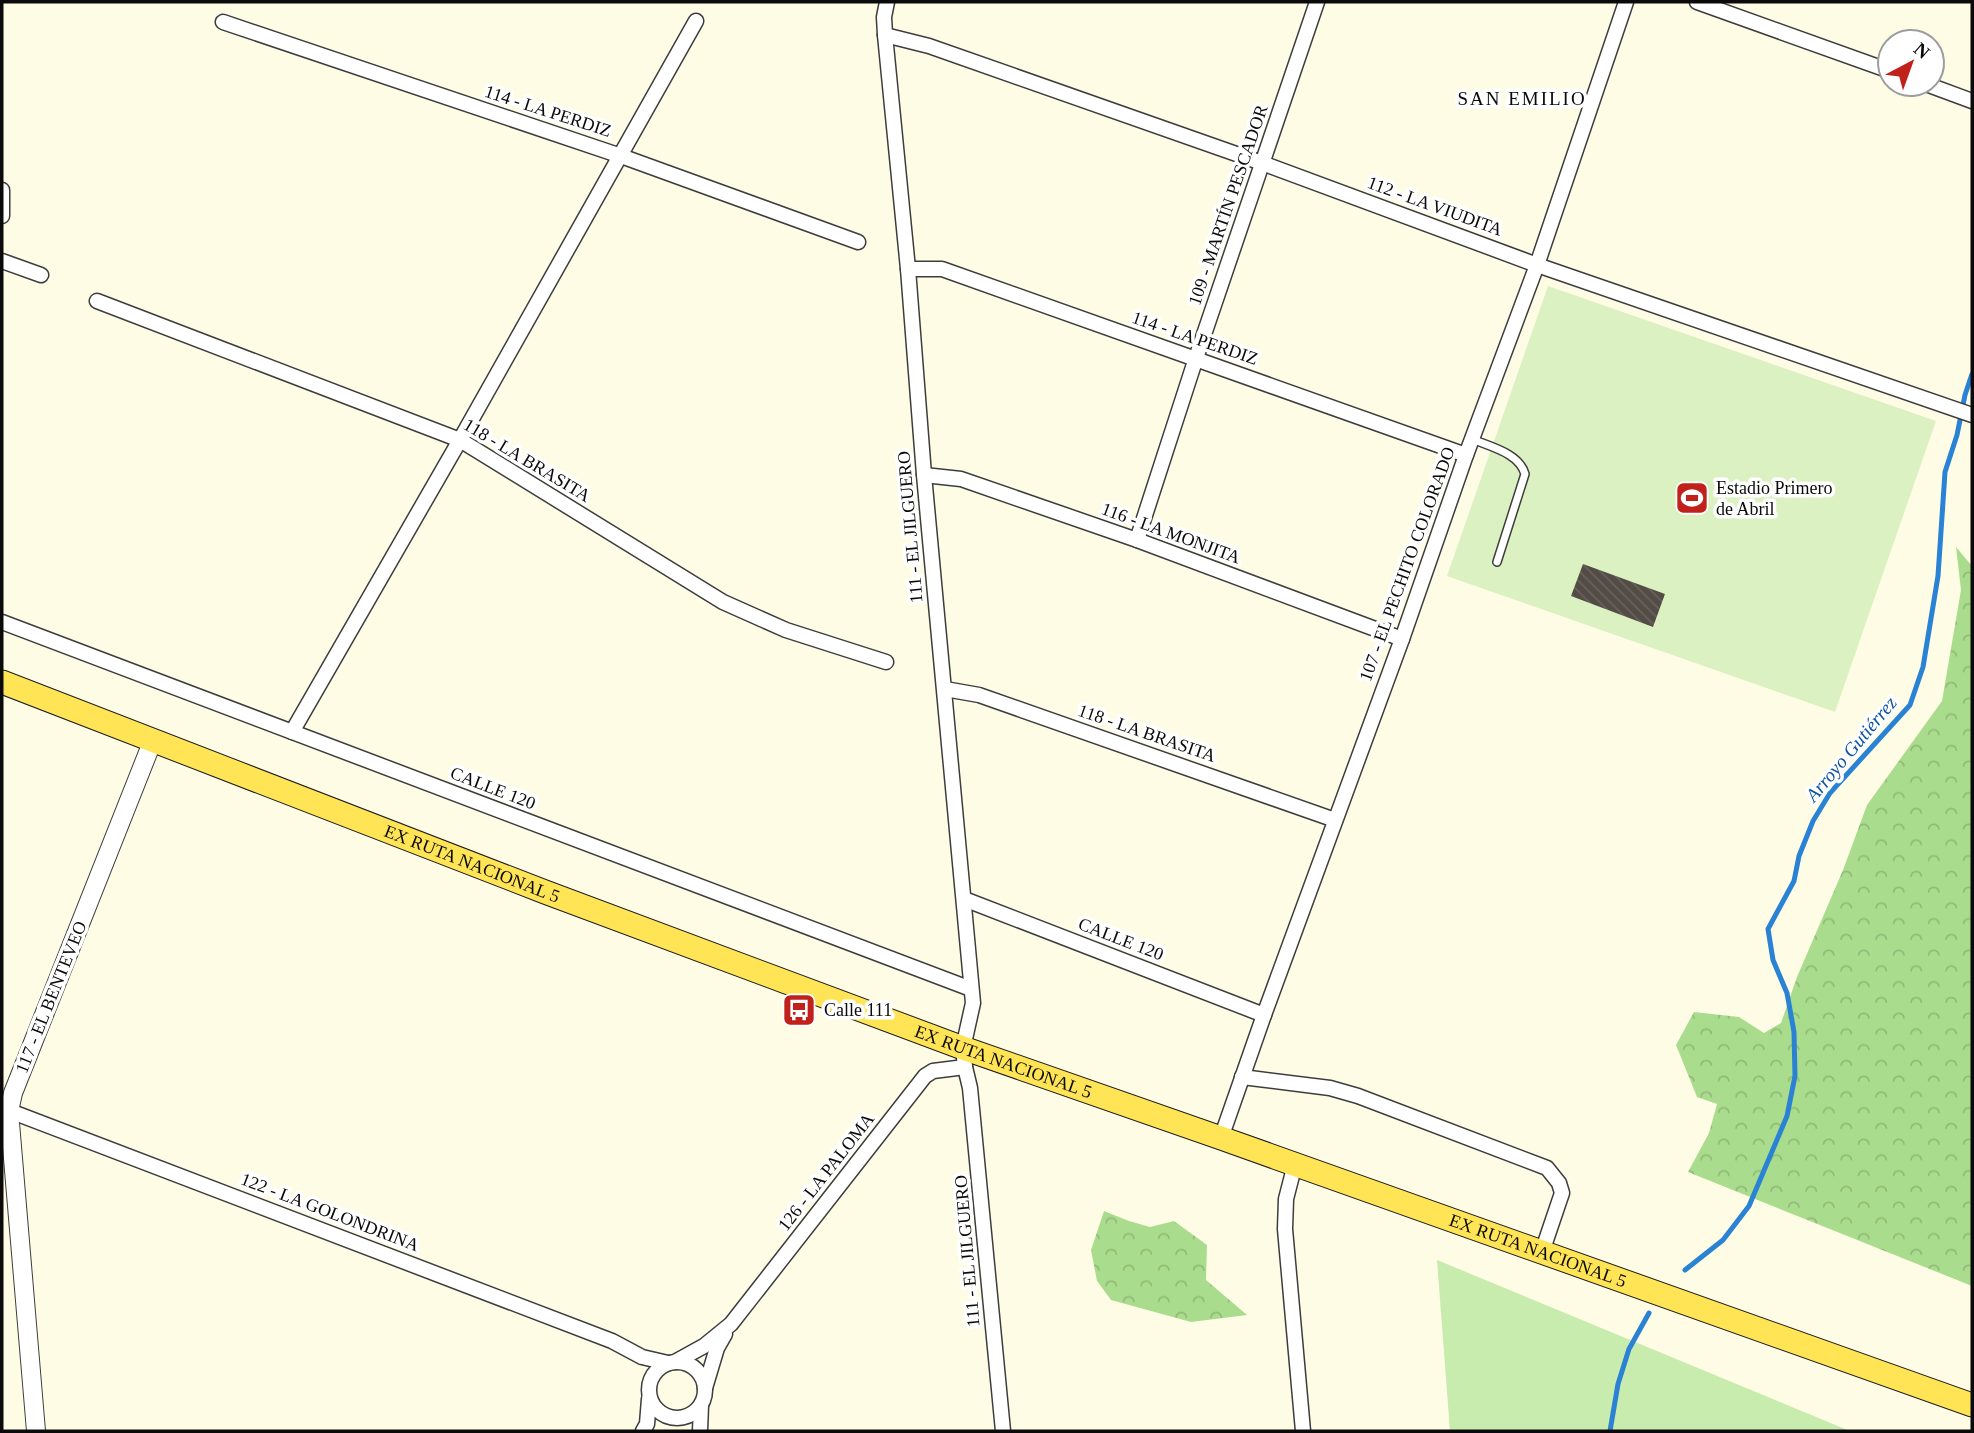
<svg xmlns="http://www.w3.org/2000/svg" width="1974" height="1433" font-family="Georgia,serif">
<defs>
<pattern id="forest-crowns" width="20" height="18" patternUnits="userSpaceOnUse" patternTransform="scale(1.75)"><rect width="20" height="18" fill="#aadc8d"/><path d="M2 6a3 3 0 1 1 6 0M12 15a3 3 0 1 1 6 0" fill="none" stroke="#91bb78"/></pattern>
<pattern id="building-back-hatch" width="6" height="6" patternUnits="userSpaceOnUse" patternTransform="scale(1.75)"><rect width="6" height="6" fill="#534c45"/><path d="M-1 5l2 2M0 0l6 6M5-1l2 2" fill="none" stroke="#67615c"/></pattern>
</defs>
<rect width="100%" height="100%" fill="#fffce6"/>
<polygon fill="#c8ebae" points="1437,1260 1850,1431 1450,1431"/>
<g fill="url(#forest-crowns)">
<polygon points="1956,547 1972,566 1972,1286 1688,1172 1709,1133 1717,1104 1697,1097 1676,1045 1694,1012 1739,1017 1764,1033 1781,1023 1797,977 1843,870 1867,805 1942,701 1961,590"/>
<polygon points="1104,1211 1129,1221 1150,1227 1174,1221 1207,1245 1206,1280 1247,1315 1191,1322 1111,1300 1097,1281 1091,1250"/>
</g>
<polygon fill="#dcf1c1" points="1548,286 1936,421 1835,712 1447,576"/>
<g fill="none" stroke-linecap="round" stroke-linejoin="round">
<g stroke="#2a82d5" stroke-width="5">
<polyline points="1685,1270 1723,1240 1749,1206 1787,1116 1795,1076 1794,1032 1787,993 1773,960 1768,929 1794,881 1799,856 1813,821 1830,793 1910,705 1923,667 1938,576 1945,472 1957,435 1965,395 1972,374"/>
<polyline points="1610,1431 1618,1384 1629,1349 1649,1313"/>
</g>
</g>
<polygon fill="url(#building-back-hatch)" points="1583,564 1665,594 1653,627 1571,596"/>
<g fill="none" stroke-linecap="round" stroke-linejoin="round">
<defs>
<path id="service" d="M1472,439C1491,447 1519,453 1525,474L1497,562"/>
<g id="minor">
<polyline points="887,2 884,17 885,35 908,269 924,475 973,1003 963,1048 965,1067 970,1088 1003,1431"/>
<polyline points="1697,2 1890,71"/>
<polyline points="223,22 621,156 858,242"/>
<polyline points="885,35 929,46 1262,163 1537,265 1972,415"/>
<polyline points="1926,84 1972,101"/>
<polyline points="2,190 2,216"/>
<polyline points="2,261 41,275"/>
<polyline points="908,269 942,269 1466,455"/>
<polyline points="97,301 460,440 723,602 786,630 886,662"/>
<polyline points="924,475 961,479 1137,540 1402,639"/>
<polyline points="1137,540 1196,358 1317,2"/>
<polyline points="2,622 971,989"/>
<polyline points="945,689 979,695 1335,820"/>
<polyline points="292,732 460,440 696,21"/>
<polyline points="964,899 1264,1015"/>
<polyline points="1242,1077 1330,1088 1358,1096 1547,1168 1559,1183 1562,1193 1542,1252"/>
<polyline points="2,1108 612,1341 642,1357 668,1363"/>
<polyline points="1221,1138 1264,1015 1402,639 1466,455 1537,265 1626,2"/>
<polyline points="1295,1164 1286,1199 1285,1229 1303,1431"/>
<circle cx="677" cy="1390" r="28"/>
<polyline points="675,1362 704,1346 731,1324 925,1076 933,1071 965,1067"/>
<polyline points="705,1388 717,1348 725,1334"/>
<polyline points="643,1431 647,1424 649,1399"/>
<polyline points="700,1431 701,1405"/>
</g>
<polyline id="tertiary" points="36,1431 9,1111 13,1093 153,740"/>
<g id="primary">
<path id="s1" d="M2,682L545,892L963,1048L1221,1138L1972,1405"/>
</g>
</defs>
<use href="#service" stroke="#3d3d3d" stroke-width="10"/>
<use href="#minor" stroke="#3d3d3d" stroke-width="17"/>
<use href="#tertiary" stroke="#3d3d3d" stroke-width="20"/>
<use href="#primary" stroke="#1b1b1b" stroke-width="25"/>
<use href="#service" stroke="#fff" stroke-width="7"/>
<use href="#minor" stroke="#fff" stroke-width="14"/>
<use href="#tertiary" stroke="#fff" stroke-width="18"/>
<use href="#primary" stroke="#ffe456" stroke-width="23"/>
</g>
<defs>
<symbol id="stadium-square" viewBox="-11 -11 22 22"><rect x="-9" y="-9" width="18" height="18" rx="4" fill="#c0211b" stroke="#fff"/><path d="M0-5a6.5 5 0 1 0 0 10a6.5 5 0 1 0 0-10ZM-3.5-1.8h7v3.6h-7Z" fill="#fff"/></symbol>
<symbol id="bus-square" viewBox="-11 -11 22 22"><rect x="-9" y="-9" width="18" height="18" rx="4" fill="#c0211b" stroke="#fff"/><path d="M-5-6H5V4H4V6H2V4H-2V6H-4V4H-5ZM-3.5-4V0h7V-4ZM-3.5 1.2v1.5H-2V1.2ZM2 1.2v1.5H3.5V1.2Z" fill="#fff"/></symbol>
</defs>
<g fill-rule="evenodd">
<use href="#stadium-square" x="1673" y="479" width="38" height="38"/>
<use href="#bus-square" x="780" y="991" width="38" height="38"/>
</g>
<g text-anchor="middle" dominant-baseline="central" stroke-width="7" stroke-linejoin="round" paint-order="stroke">
<g font-size="18" fill="#0a0a0a" stroke="#fff">
<text transform="translate(548 111) rotate(18)">114 - LA PERDIZ</text>
<text transform="translate(1228 205) rotate(-71)">109 - MARTÍN PESCADOR</text>
<text transform="translate(1435 206) rotate(20)">112 - LA VIUDITA</text>
<text transform="translate(1195 338) rotate(19)">114 - LA PERDIZ</text>
<text transform="translate(527 460) rotate(31)">118 - LA BRASITA</text>
<text transform="translate(910 527) rotate(-95)">111 - EL JILGUERO</text>
<text transform="translate(1171 533) rotate(20)">116 - LA MONJITA</text>
<text transform="translate(1407 564) rotate(-70)">107 - EL PECHITO COLORADO</text>
<text transform="translate(1147 733) rotate(19)">118 - LA BRASITA</text>
<text transform="translate(493 788) rotate(21)">CALLE 120</text>
<text stroke="none"><textPath href="#s1" startOffset="504">EX RUTA NACIONAL 5</textPath></text>
<text transform="translate(1121 939) rotate(21)">CALLE 120</text>
<text transform="translate(51 997) rotate(-68)">117 - EL BENTEVEO</text>
<text stroke="none"><textPath href="#s1" startOffset="1071">EX RUTA NACIONAL 5</textPath></text>
<text transform="translate(826 1172) rotate(-52)">126 - LA PALOMA</text>
<text transform="translate(330 1212) rotate(21)">122 - LA GOLONDRINA</text>
<text stroke="none"><textPath href="#s1" startOffset="1638">EX RUTA NACIONAL 5</textPath></text>
<text transform="translate(967 1251) rotate(-95)">111 - EL JILGUERO</text>
</g>
<g font-size="18" fill="#0a0a0a" stroke="#fff" text-anchor="start">
<text x="1716" y="488">Estadio Primero<tspan x="1716" dy="21">de Abril</tspan></text>
<text x="824" y="1010">Calle 111</text>
</g>
<g font-size="19" letter-spacing="2" fill="#0a0a0a" stroke="#fff">
<text x="1522" y="98">SAN EMILIO</text>
</g>
<g font-size="19" font-style="italic" fill="#0e54a1" stroke="#fff">
<text transform="translate(1851 749) rotate(-50)">Arroyo Gutiérrez</text>
</g>
</g>
<rect width="1974" height="1433" fill="none" stroke="#0a0a0a" stroke-width="7"/>
<g transform="translate(1911 63) rotate(41)"><circle r="33" fill="#ffffff" stroke="#9d9d9d" stroke-width="2"/>
<path d="M0-5L12 26L0 18L-12 26Z" fill="#c0211b"/>
<text y="-10" font-size="19" font-weight="bold" text-anchor="middle" fill="#0a0a0a">N</text>
</g>
</svg>
